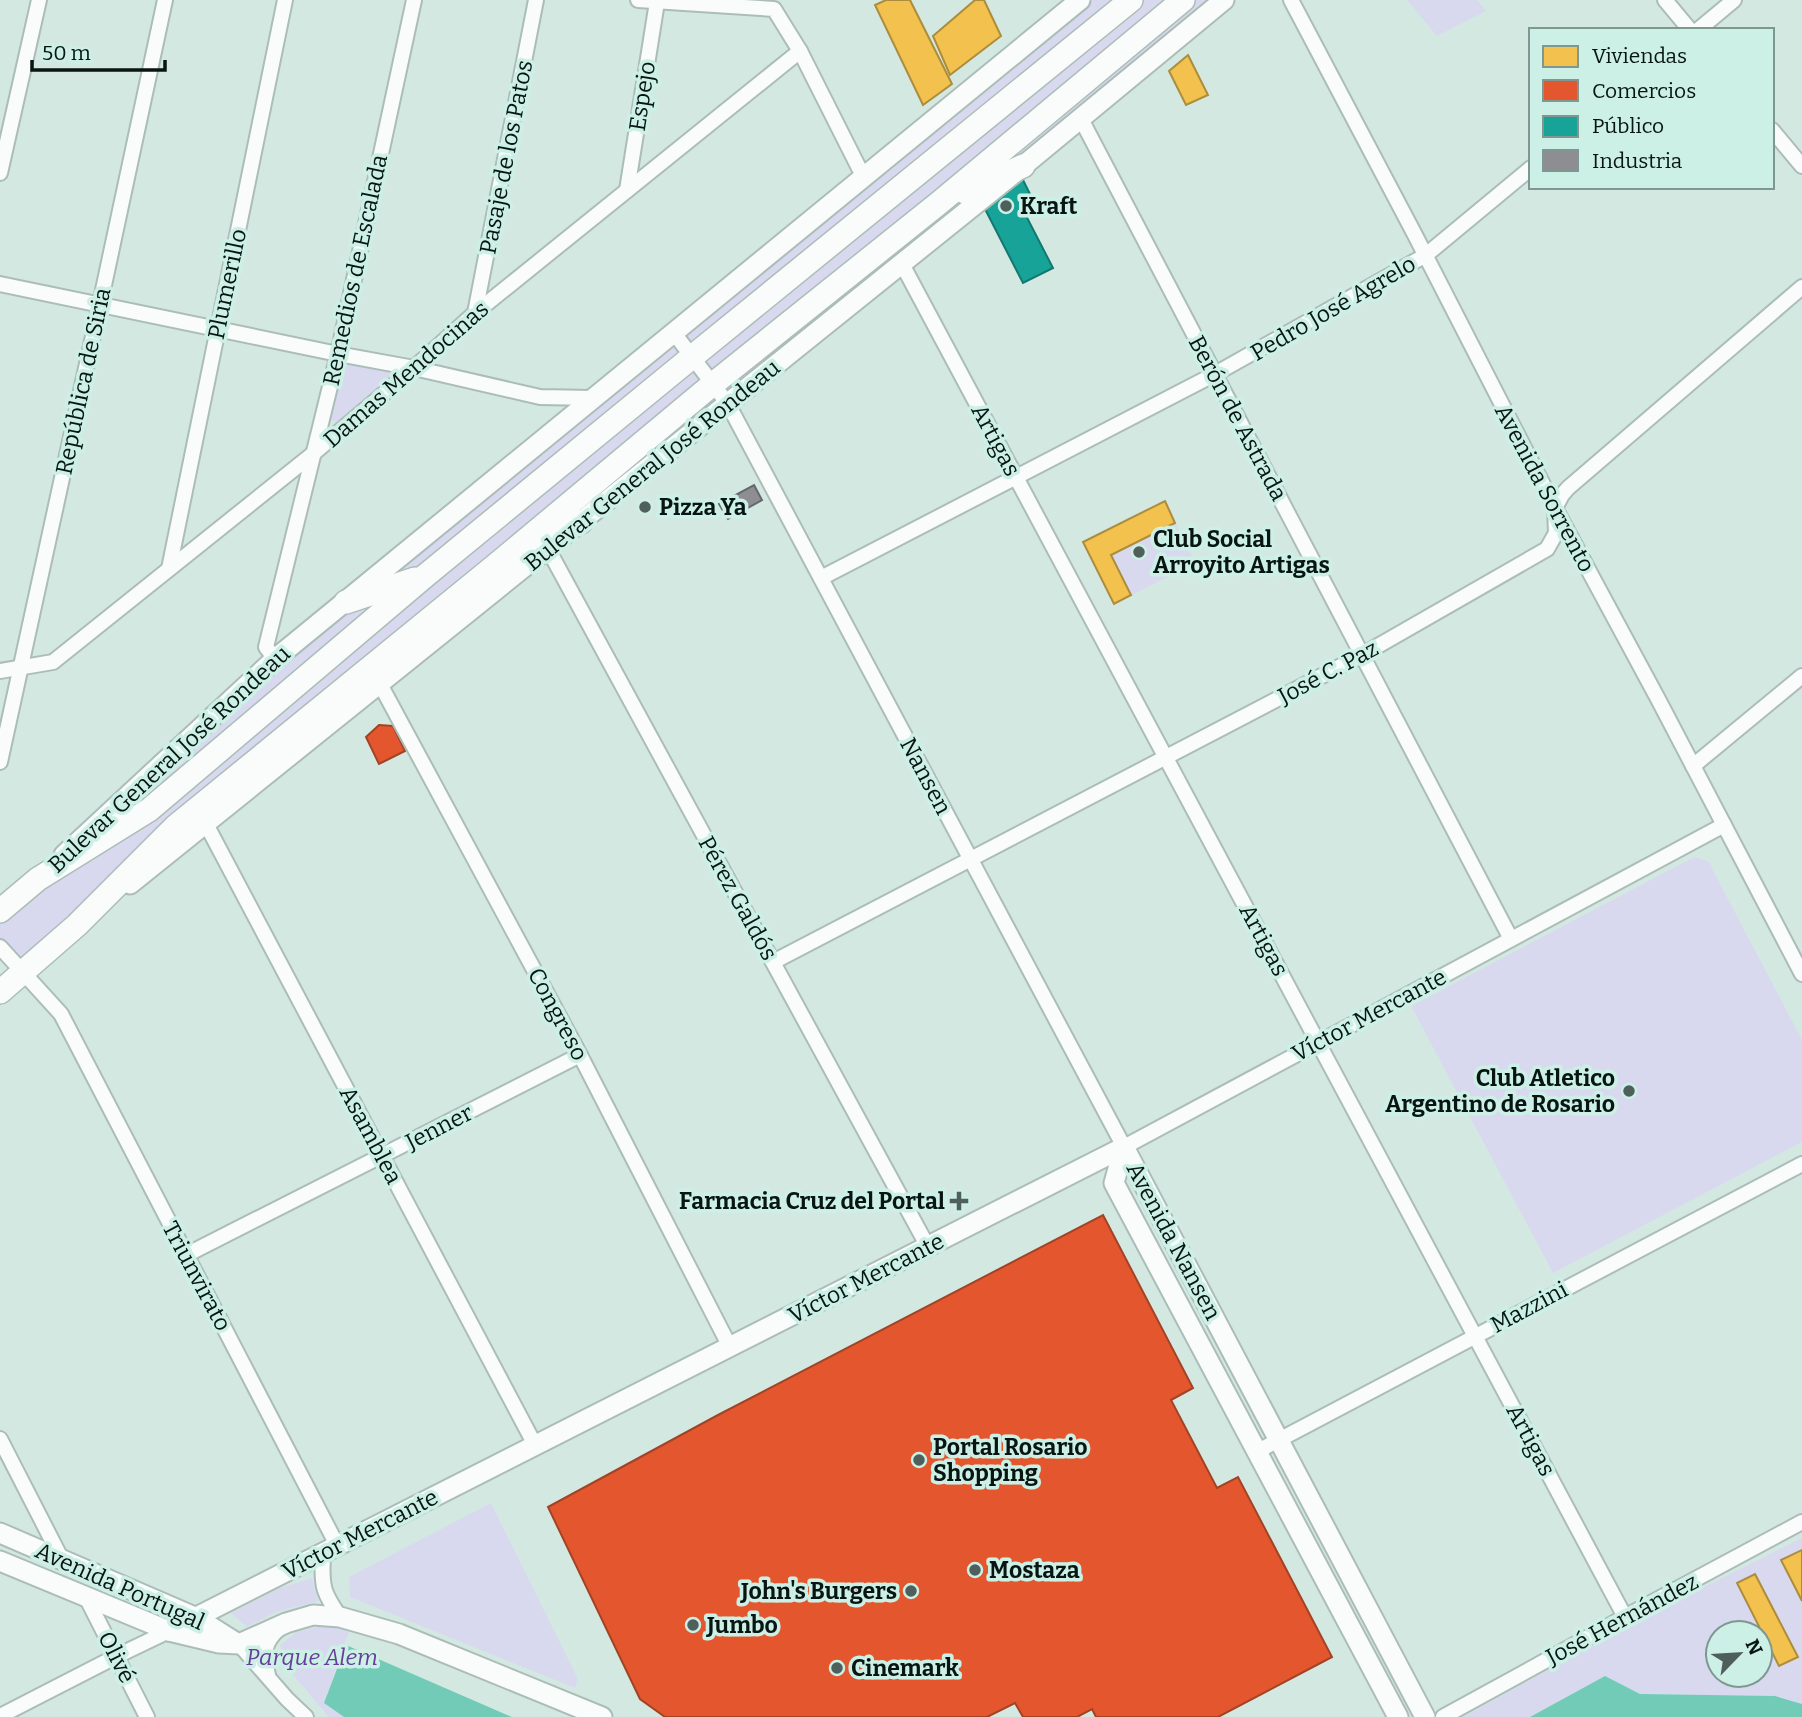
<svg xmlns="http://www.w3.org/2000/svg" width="1802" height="1717" font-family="Bitter,serif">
<rect width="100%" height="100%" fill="#d4e8e2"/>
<g fill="#d8d9ef" fill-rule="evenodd">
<polygon points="1080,0 1224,0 23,973 0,947 0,911 275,659"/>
<polygon points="1407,0 1477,0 1486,11 1437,36"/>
<polygon points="344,363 397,373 339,424 330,419"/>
<polygon points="1165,501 1195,563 1114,604 1083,542"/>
<polygon points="1694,857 1708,861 1802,1040 1802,1142 1553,1273 1411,1006"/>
<polygon points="491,1503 578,1679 575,1688 350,1597 349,1577"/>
<path d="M1802,1538V1704L1775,1696L1640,1694L1605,1676L1530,1717H1463L1642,1618ZM1718,1633H1760V1675H1718Z"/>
<polygon points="312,1578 318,1601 276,1612 247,1627 231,1613 280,1588"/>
<polygon points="323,1626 350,1629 324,1703 344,1717 329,1717 285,1665 280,1645 297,1632"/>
</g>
<g fill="#71cbb7">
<polygon points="346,1645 512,1717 344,1717 324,1703"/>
<polygon points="1605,1676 1640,1694 1775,1696 1802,1704 1802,1717 1530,1717"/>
</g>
<g fill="#f2c14e" stroke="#ac8d3c" stroke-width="2">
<polygon points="886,0 910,0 952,84 923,105 875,5"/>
<polygon points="975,0 984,0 1001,36 950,75 933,36"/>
<polygon points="1188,55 1208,95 1186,105 1169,71"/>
<polygon points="1165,501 1175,523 1111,555 1131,595 1114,604 1083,542"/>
<polygon points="1802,1550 1802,1601 1781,1560"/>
<polygon points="1755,1574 1798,1657 1779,1666 1737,1583"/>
</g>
<g fill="#e4572e" stroke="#a24326" stroke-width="2">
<polygon points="379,725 393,726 405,751 379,764 366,737"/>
<polygon points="1103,1215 1193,1388 1171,1400 1217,1488 1238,1477 1332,1657 1218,1717 1096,1717 1092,1709 1077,1717 1023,1717 1015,1703 987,1717 665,1717 640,1699 548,1507 718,1415"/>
</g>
<polygon fill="#17a398" stroke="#127870" stroke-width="2" points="1022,178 1033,200 1021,206 1053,268 1023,283 985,209"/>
<polygon fill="#8d8d92" stroke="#65696c" stroke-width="2" points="754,485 762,500 728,519 719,504"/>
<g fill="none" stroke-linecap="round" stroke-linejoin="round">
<defs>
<g id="street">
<polyline points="638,0 774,9 800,51 864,178"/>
<polyline points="1291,0 1415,235 1555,508 1658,699 1802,974"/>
<polyline points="1665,0 1690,30"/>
<polyline points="1698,30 1734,0"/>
<polyline points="1081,119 1511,939"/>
<polyline points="1772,130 1802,166"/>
<polyline points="0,173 39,0"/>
<polyline points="627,190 657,2"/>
<polyline points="902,264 1625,1617"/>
<polyline points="0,284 338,354 414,368 540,397 592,398 597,395"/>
<polyline points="475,313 536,0"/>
<polyline points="674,333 728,404 1124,1147 1724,825"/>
<polyline points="548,549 928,1247"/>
<polyline points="169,569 285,0"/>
<polyline points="821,578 1215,374 1426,255 1531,168"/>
<polyline points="275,659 266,647 338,354 414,0"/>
<polyline points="0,671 53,662 314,453 414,368 475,313 800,51"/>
<polyline points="380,684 580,1055 730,1347"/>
<polyline points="0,762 100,304 165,0"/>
<polyline points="1693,766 1802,676"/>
<polyline points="206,824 535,1445"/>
<path d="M0,947L61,1014L337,1545L323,1558C321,1587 324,1594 340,1617"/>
<polyline points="773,962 1362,655 1547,549 1556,533 1555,508 1562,495 1568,488 1802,287"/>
<polyline points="186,1255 580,1055"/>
<polyline points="0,1439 61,1558"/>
<polyline points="1256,1452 1802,1164"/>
<polyline points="86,1597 147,1717"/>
<polyline points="239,1644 287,1699 306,1717"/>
<path d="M268,1675C263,1654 263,1642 280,1628"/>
<polyline points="0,1716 117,1656 169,1631"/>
<polyline points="1443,1717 1625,1617 1802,1522"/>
</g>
<g id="secondary">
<polyline points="64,855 275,659 1080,0"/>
<polyline points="130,884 1023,166 1224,0"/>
<polyline points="1124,1147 1425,1717"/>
<polyline points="1124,1147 1114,1183 1398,1717"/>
<polyline points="0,1533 197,1618 235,1642"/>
<polyline points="0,1561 169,1631 219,1643 239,1644 286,1623 313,1615 340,1617 399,1634 602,1717"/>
<polyline points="169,1631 1124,1147"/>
</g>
<g id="primary">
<polyline points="965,192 1023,166"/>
<polyline points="530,548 581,522"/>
<polyline points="346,602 415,579"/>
<polyline points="0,911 38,879 149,810 425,576 692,357 1131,0"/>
<polyline points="0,992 77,925 176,826 496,565 713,384 939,203 1183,0"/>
</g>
</defs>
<use href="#street" stroke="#acbdb8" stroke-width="18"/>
<use href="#secondary" stroke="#acbdb8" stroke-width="23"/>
<use href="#primary" stroke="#acbdb8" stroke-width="26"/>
<use href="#street" stroke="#f9fcfb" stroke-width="14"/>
<use href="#secondary" stroke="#f9fcfb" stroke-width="19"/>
<use href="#primary" stroke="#f9fcfb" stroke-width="23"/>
</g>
<g fill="#4f5f5b" stroke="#ccf0e6" stroke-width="2.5">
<circle cx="1006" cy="206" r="7"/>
<circle cx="645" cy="507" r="7"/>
<circle cx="1139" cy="552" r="7"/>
<circle cx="1629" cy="1091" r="7"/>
<path d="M955.5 1190.5h7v7h7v7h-7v7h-7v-7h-7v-7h7z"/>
<circle cx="919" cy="1460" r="7"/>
<circle cx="975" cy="1570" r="7"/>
<circle cx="911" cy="1591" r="7"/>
<circle cx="693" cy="1625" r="7"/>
<circle cx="837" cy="1668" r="7"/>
</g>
<g text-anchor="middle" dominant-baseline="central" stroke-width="7" stroke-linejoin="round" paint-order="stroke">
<g font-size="23" fill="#081512" stroke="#ccf0e6">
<text transform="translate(642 96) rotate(-81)">Espejo</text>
<text transform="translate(506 157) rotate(-79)">Pasaje de los Patos</text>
<text transform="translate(355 270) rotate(-78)">Remedios de Escalada</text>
<text transform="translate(227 284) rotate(-78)">Plumerillo</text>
<text transform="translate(1333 308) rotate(-30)">Pedro José Agrelo</text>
<text transform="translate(406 374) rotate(-41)">Damas Mendocinas</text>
<text transform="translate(83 381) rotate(-78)">República de Siria</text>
<text transform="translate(1238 418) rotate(62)">Berón de Astrada</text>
<text transform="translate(996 440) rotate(62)">Artigas</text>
<text transform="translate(652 465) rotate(-39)">Bulevar General José Rondeau</text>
<text transform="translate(1545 488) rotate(62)">Avenida Sorrento</text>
<text transform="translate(1328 672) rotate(-28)">José C. Paz</text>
<text transform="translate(169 759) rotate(-43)">Bulevar General José Rondeau</text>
<text transform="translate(926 776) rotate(62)">Nansen</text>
<text transform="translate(738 898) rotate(61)">Pérez Galdós</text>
<text transform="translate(1264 940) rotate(62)">Artigas</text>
<text transform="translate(558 1014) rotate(62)">Congreso</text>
<text transform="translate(1369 1015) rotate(-28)">Víctor Mercante</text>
<text transform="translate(439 1127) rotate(-27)">Jenner</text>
<text transform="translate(371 1135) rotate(62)">Asamblea</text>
<text transform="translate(1174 1241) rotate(62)">Avenida Nansen</text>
<text transform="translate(197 1276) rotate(62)">Triunvirato</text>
<text transform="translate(866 1278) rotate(-27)">Víctor Mercante</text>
<text transform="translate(1529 1307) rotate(-28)">Mazzini</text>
<text transform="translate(1531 1440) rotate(62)">Artigas</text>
<text transform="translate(360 1534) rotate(-27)">Víctor Mercante</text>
<text transform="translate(120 1586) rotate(24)">Avenida Portugal</text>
<text transform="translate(1622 1619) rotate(-28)">José Hernández</text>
<text transform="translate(117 1657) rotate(63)">Olivé</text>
</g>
<g font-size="23" font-weight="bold" fill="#081512" stroke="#ccf0e6" text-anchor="start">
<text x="1020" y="206">Kraft</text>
<text x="659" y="507">Pizza Ya</text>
<text x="1153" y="539">Club Social<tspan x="1153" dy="26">Arroyito Artigas</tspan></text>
<text x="1615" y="1078" text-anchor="end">Club Atletico<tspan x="1615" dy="26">Argentino de Rosario</tspan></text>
<text x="945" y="1201" text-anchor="end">Farmacia Cruz del Portal</text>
<text x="933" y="1447">Portal Rosario<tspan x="933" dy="26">Shopping</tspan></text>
<text x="989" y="1570">Mostaza</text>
<text x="897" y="1591" text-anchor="end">John's Burgers</text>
<text x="707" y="1625">Jumbo</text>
<text x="851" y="1668">Cinemark</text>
</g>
<g font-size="23" font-style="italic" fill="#663e98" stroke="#ccf0e6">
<text x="312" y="1657">Parque Alem</text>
</g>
</g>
<rect x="1529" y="28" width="245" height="161" fill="#ccf0e6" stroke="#7e9891" stroke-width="2"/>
<rect x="1543" y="46" width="35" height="21" fill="#f2c14e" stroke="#7e9891" stroke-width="2"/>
<text x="1592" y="63" font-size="21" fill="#081512">Viviendas</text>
<rect x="1543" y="80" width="35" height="21" fill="#e4572e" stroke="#7e9891" stroke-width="2"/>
<text x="1592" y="98" font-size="21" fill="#081512">Comercios</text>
<rect x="1543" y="116" width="35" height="21" fill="#17a398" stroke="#7e9891" stroke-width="2"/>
<text x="1592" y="133" font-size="21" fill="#081512">Público</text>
<rect x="1543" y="150" width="35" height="21" fill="#8d8d92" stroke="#7e9891" stroke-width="2"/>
<text x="1592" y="168" font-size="21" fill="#081512">Industria</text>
<g transform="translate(1739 1654) rotate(65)"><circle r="33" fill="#ccf0e6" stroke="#7e9891" stroke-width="2"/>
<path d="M0-5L12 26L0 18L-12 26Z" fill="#4f5f5b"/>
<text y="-10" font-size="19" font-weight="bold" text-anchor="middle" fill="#081512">N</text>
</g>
<path d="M32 60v10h133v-10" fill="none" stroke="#081512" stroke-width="3.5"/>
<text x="42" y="60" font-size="21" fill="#081512" stroke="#ccf0e6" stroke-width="5" paint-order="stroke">50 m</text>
</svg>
